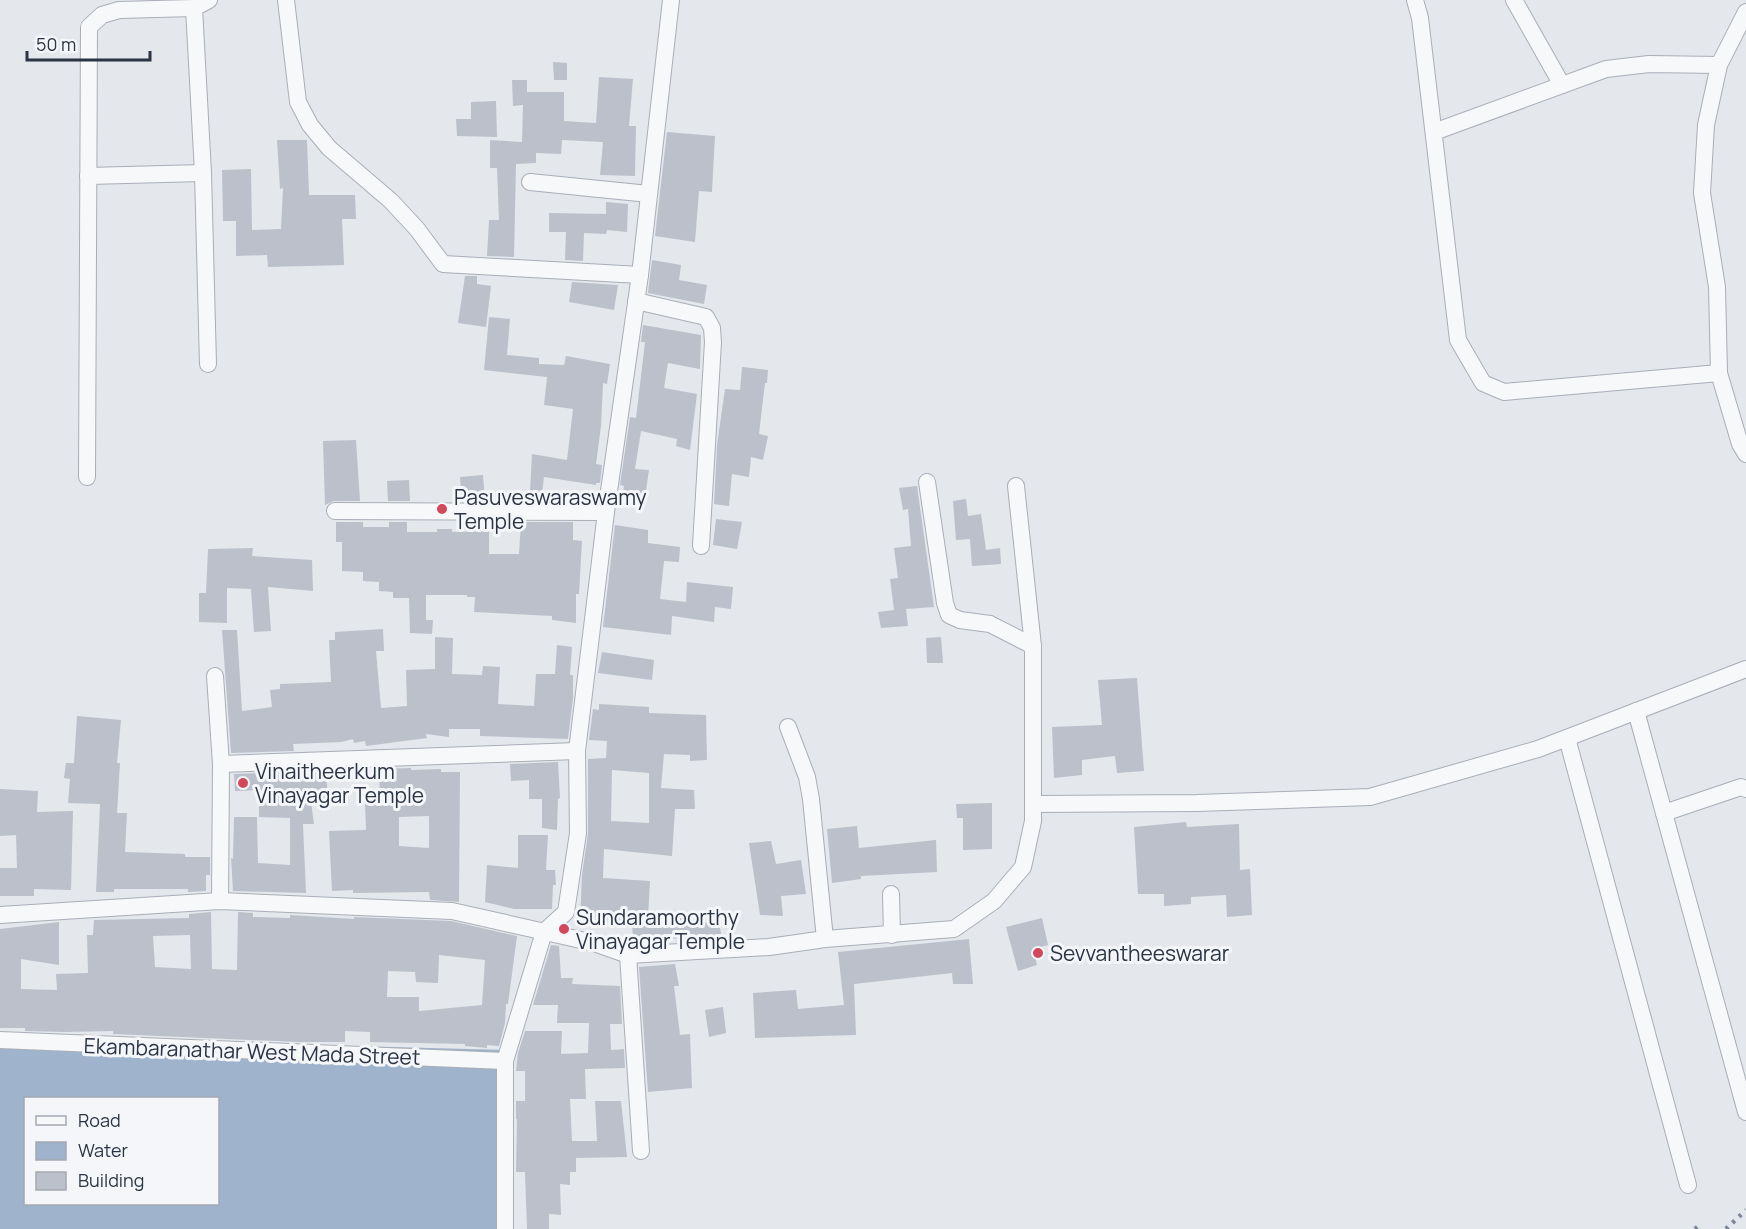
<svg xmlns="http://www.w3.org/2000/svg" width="1746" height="1229" font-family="Manrope,sans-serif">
<rect width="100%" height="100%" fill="#e4e7ec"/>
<path fill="#9fb4cc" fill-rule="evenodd" d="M0,1037L508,1050L503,1229H0ZM26,1098H218V1204H26Z"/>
<g fill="#bbc0ca" fill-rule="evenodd">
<polygon points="553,62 567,63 567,80 554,80"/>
<polygon points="599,77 633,79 629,126 636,126 635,176 600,175 603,142 562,140 561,154 536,153 536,163 516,164 514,257 487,256 489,220 499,220 497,168 490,168 490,140 522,142 523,105 513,106 512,80 527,80 527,92 564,92 564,121 596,123"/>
<polygon points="496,101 497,137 457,136 456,119 471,119 471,102"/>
<polygon points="667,132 715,136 712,192 699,191 695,242 655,236"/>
<polygon points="277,140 307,140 309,195 355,195 356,219 342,219 344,265 268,267 267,255 236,256 236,221 223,221 222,170 251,169 252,230 281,229 283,188 280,189"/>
<polygon points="606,202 628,204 627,232 607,230 606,234 584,233 583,261 565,260 566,232 549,232 549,213 606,214"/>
<polygon points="652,260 681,265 679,280 707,285 704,304 648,293"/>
<polygon points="465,276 477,276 477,284 491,286 486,327 458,323"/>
<polygon points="572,282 618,285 614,310 569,302"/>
<polygon points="489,317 510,319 507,355 539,358 539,364 564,365 566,356 610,364 607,384 603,383 601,426 596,464 602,465 600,483 596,483 596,485 544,477 542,493 530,492 532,454 567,460 573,409 544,405 547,377 484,370"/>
<polygon points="643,325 701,335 700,369 668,363 664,388 697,394 690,450 676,446 677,439 641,431 635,469 649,470 645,497 623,495 624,486 620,485 630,417 636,418 645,342 641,342"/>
<polygon points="742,367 768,370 767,383 765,383 759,434 768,436 763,460 751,457 749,477 732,474 729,506 714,504 717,445 725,389 740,390"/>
<polygon points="356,440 360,501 334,501 325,505 323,441"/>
<polygon points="483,475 485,501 462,501 460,477"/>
<polygon points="409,480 410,501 388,501 387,481"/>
<polygon points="917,486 934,607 906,609 908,626 881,628 878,612 894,610 890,579 898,578 894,548 911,546 908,509 903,510 899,488"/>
<polygon points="966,499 968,516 981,514 986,550 1000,548 1001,564 972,566 970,539 956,540 953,501"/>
<polygon points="716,519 742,522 737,549 713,545"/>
<polygon points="336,522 363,522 363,527 389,527 389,522 407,522 407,532 437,532 437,529 452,529 452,532 489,531 489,554 519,554 521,522 573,522 573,540 582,541 579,594 576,594 576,623 552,620 552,616 474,612 475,597 467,597 467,595 426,595 426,620 433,620 432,634 410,633 409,598 393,598 393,592 379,591 379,582 363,581 363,572 342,571 342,542 336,542"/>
<polygon points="615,525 648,530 648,543 680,547 679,562 664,561 660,599 686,602 687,582 733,587 731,609 715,607 714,622 672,616 671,635 603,627"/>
<polygon points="253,548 252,556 312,560 313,591 268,587 271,631 254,632 251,589 227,588 227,623 199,622 199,593 206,593 208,549"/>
<polygon points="383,629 384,651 376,651 381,708 407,706 406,670 435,669 435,637 453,638 452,674 482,675 483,666 500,667 498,704 534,706 536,674 555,674 557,645 572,647 570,675 573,675 573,698 568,739 480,736 480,729 449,729 449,737 426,734 427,738 366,746 365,741 354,743 353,739 341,742 293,744 294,751 231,753 222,630 237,630 242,711 272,707 270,690 280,689 280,684 331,682 329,640 335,640 335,632"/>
<polygon points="941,637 943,663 927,663 926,638"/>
<polygon points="602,652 654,660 652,680 598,673"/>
<polygon points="1137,678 1144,771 1117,773 1115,756 1082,760 1082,775 1054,778 1052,727 1102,725 1098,680"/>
<path d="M599,704L649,707V713L706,715L707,760L690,761V755L664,754L661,788L694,790L695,809H675L672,856L604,849L603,878L650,881L648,918H689L690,923L719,922L722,939L633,938L632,923L580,922L582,875L588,833V759L606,758L607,741L589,740L593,709L599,710ZM612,770L649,773V823L611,821Z"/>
<polygon points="77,716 121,720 117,763 120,763 117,813 127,813 125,852 185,854 185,857 210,857 210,875 206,875 206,891 188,892 188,889 114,889 114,892 96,892 100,804 68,803 70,779 64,778 66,763 74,763"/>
<polygon points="558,762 560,798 558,799 557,830 542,828 542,799 529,799 529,780 511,781 510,764"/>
<path d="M411,768V770L441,769V772H460L459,902L430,900L429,892L353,893V890L332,891L329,831L366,830L365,803H380L379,769ZM429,816V848L399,846V817Z"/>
<polygon points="326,771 328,802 311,802 314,824 303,824 306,893 233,891 231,858 233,859 234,817 257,817 258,863 290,865 290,818 259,817 259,790 235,791 234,774 294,772 294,775"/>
<polygon points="0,789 38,791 37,812 73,811 71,890 34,889 34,896 0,896 0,868 17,868 16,835 0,836"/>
<polygon points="992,803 992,849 963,850 963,818 957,818 956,804"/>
<polygon points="1186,822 1187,827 1239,824 1240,870 1250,869 1252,915 1227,917 1226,895 1191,897 1191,904 1164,906 1164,894 1138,894 1134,827"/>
<polygon points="857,826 859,848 936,840 937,872 861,876 861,879 832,883 827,829"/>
<polygon points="518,835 548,835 546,870 555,870 556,885 553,885 552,909 514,909 485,902 487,865 518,868"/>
<polygon points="771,841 776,864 801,860 806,894 781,896 783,916 760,915 749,843"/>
<path d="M211,912L212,969L237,970L238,912L253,913V917L290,918V915L354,919V917L451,921L517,936L508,1004H506L505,1023L499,1046L487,1045V1048L465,1046V1044L370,1042V1032L345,1031V1042H298L113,1034V1031L65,1032L25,1031V1028H0V929L59,922V965L21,959V989L57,990L56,974L88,973L87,935H93L94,920L189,918V914ZM190,935L191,969L155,967L153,936ZM439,955L485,960L482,1005L419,1011V997H387L388,971L415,972L416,982L438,983Z"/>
<polygon points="1042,918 1048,945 1033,949 1037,965 1018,971 1006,927"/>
<polygon points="969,939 973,984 953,984 952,973 854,984 856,1035 755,1038 753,993 796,990 798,1009 844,1005 838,952"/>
<polygon points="551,945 559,946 561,978 573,978 572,984 620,986 622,1024 610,1024 611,1050 624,1049 625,1068 585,1069 586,1099 570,1099 572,1141 597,1141 595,1101 621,1101 627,1157 576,1158 576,1172 570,1172 570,1185 560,1184 561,1215 549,1214 549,1229 527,1229 525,1172 516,1172 517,1119 516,1119 516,1101 525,1101 525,1071 516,1071 518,1053 525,1031 562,1031 561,1054 588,1053 589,1023 557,1023 558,1005 533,1005"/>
<polygon points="675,964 679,986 674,986 680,1035 690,1034 692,1088 648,1092 639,967"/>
<polygon points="723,1007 726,1033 709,1037 705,1010"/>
</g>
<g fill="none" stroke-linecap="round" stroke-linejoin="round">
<defs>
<g id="minor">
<polyline points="286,0 298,102 310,125 329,148 391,201 417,229 443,264 640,275"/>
<polyline points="1415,0 1420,18 1458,340 1483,383 1504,392 1719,373 1740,444 1746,454"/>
<polyline points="1514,0 1562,85"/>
<polyline points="1434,132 1606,69 1649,64 1719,65"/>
<polyline points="88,176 203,173"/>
<polyline points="530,182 649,194"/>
<polyline points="636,301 706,317 712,328 713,342 701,546"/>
<polyline points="208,364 203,173 194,8 209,0"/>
<polyline points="1719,373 1717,287 1702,193 1706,125 1719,65 1746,12"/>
<polyline points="87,477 89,27 102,15 119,10 194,8"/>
<polyline points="927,482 945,603 949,615 960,620 990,624 1033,646 1033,804"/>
<polyline points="1016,486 1033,646"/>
<polyline points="335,511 606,512"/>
<polyline points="215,676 221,764 220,901"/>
<polyline points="1636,711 1746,1112"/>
<polyline points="788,727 807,777 811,799 825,939"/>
<polyline points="1567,738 1688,1185"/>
<polyline points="221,764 577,751"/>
<polyline points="1664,813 1741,787 1746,789"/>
<polyline points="891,894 892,935"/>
<polyline points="0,915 220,901 452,911 594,943 628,955 769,947 825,939 954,929 994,901 1023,867 1033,821 1033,804 1197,803 1370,797 1538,749 1746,669"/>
<polyline points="628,955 641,1151"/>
<polyline points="0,1040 505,1061"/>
<polyline points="505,1229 505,1061 544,932 566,912 578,833 577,751 606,512 640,275 671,0"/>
</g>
</defs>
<use href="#minor" stroke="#a9aeb7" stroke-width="18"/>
<use href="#minor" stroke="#f7f8fa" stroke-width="16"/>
<g stroke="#7d8696" stroke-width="4.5" stroke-dasharray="3 6" stroke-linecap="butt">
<polyline points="1695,1229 1700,1225"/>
<polyline points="1726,1229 1746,1210"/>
</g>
</g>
<g fill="#d1495b" stroke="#f4f6f9" stroke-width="2">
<circle cx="442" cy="509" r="6"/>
<circle cx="243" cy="783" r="6"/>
<circle cx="564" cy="929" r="6"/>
<circle cx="1038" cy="953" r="6"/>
</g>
<g text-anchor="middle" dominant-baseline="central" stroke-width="6" stroke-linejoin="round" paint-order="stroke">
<g font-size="21" fill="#2b3445" stroke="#f4f6f9" text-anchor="start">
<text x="454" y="497">Pasuveswaraswamy<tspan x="454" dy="24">Temple</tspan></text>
<text x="255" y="771">Vinaitheerkum<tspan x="255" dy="24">Vinayagar Temple</tspan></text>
<text x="576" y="917">Sundaramoorthy<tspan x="576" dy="24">Vinayagar Temple</tspan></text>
<text x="1050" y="953">Sevvantheeswarar</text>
</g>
<g font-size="21" fill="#2b3445" stroke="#f4f6f9">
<text transform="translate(252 1051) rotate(2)">Ekambaranathar West Mada Street</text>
</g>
</g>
<rect x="24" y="1097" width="195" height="108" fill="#f4f6f9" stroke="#a4a8b1" stroke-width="1.5"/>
<rect x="36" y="1116" width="30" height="9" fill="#f7f8fa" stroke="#a4a8b1" stroke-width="1.5"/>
<text x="78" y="1127" font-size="18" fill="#2b3445">Road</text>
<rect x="36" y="1142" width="30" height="18" fill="#9fb4cc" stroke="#a4a8b1" stroke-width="1.5"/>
<text x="78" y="1157" font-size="18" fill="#2b3445">Water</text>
<rect x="36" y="1172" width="30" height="18" fill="#bbc0ca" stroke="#a4a8b1" stroke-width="1.5"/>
<text x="78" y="1187" font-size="18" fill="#2b3445">Building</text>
<path d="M27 51v9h123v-9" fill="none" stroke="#2b3445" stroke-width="3"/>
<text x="36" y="51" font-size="18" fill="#2b3445" stroke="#f4f6f9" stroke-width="4.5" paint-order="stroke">50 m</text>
</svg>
